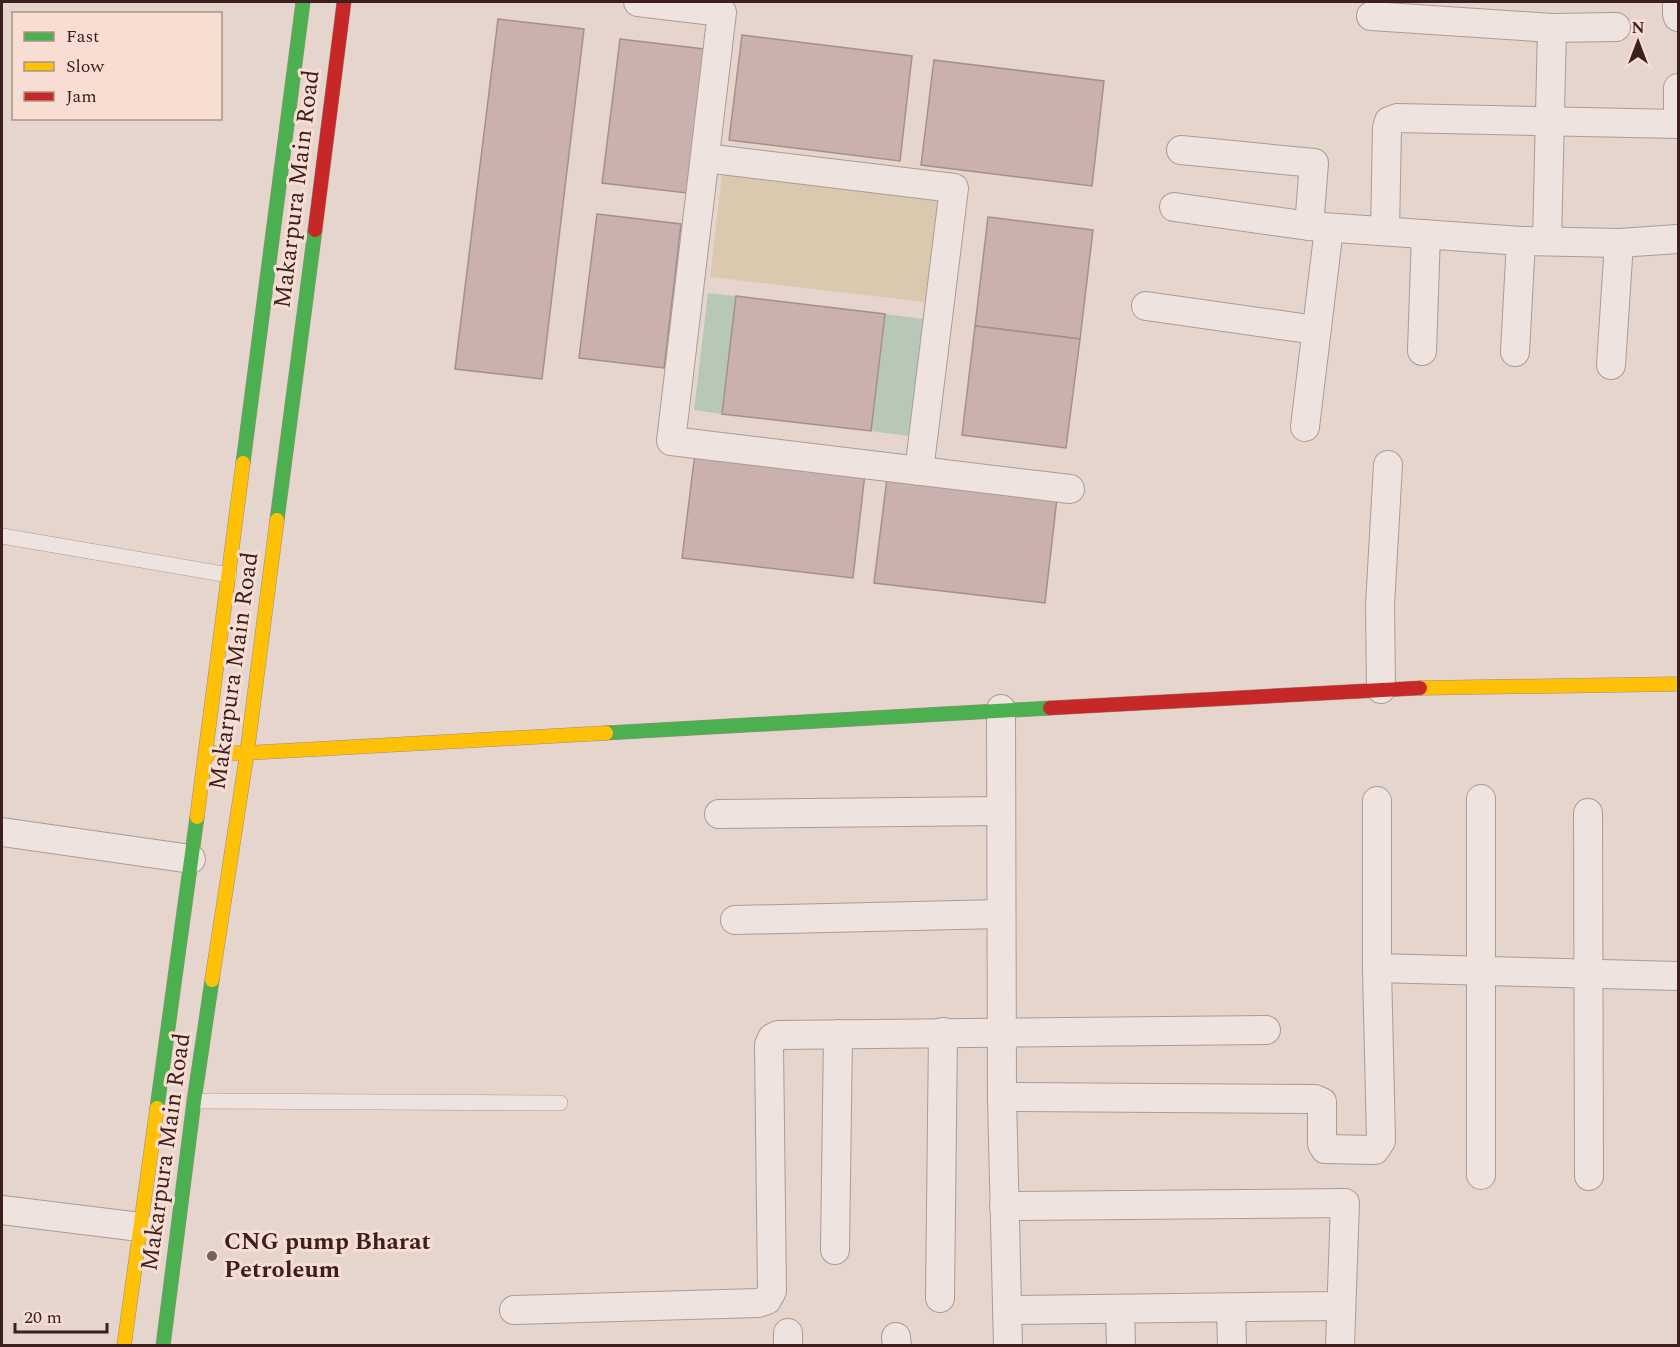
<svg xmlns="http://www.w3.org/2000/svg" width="1680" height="1347" font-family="Spectral,serif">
<rect width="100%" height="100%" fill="#e6d5cc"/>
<polygon fill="#dac9ae" points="722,174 938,200 925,302 710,277"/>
<g fill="#b8c8b7">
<polygon points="708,293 736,296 722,414 694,410"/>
<polygon points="885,314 923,319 909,436 871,431"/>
</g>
<g fill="#cab1ad" stroke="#a68f8b" stroke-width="1.5">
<polygon points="498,19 584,29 542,379 455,369"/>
<polygon points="742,35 912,56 900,161 729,140"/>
<polygon points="620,39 704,49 687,193 602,183"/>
<polygon points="934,60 1104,81 1092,186 921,165"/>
<polygon points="597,214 681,224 664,368 579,358"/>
<polygon points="988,217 1093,230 1080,339 975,326"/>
<polygon points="736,296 885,314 871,431 722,414"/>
<polygon points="975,326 1080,339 1066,448 962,435"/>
<polygon points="695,453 865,473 853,578 682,558"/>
<polygon points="887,478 1057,498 1045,603 874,583"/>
</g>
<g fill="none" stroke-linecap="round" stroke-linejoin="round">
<defs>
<g id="lane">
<polyline points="2,536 229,575"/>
<polyline points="194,1101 560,1103"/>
</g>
<g id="street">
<polyline points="638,2 722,12 671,441 1070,489"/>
<polyline points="1677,2 1677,14 1678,17"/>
<polyline points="1371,16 1552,28 1616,27"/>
<polyline points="1678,124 1678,88"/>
<polyline points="1181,150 1314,163 1309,226"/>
<polyline points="705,158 954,188 919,471"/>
<polyline points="1174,207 1309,226 1521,241 1619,243 1678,239"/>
<polyline points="1385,231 1387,128 1389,121 1397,118 1678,124"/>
<polyline points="1547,241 1552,28"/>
<polyline points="1146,306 1316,330"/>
<polyline points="1422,351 1426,234"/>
<polyline points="1515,352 1521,241"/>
<polyline points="1611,365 1619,243"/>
<polyline points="1305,427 1329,228"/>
<polyline points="1381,689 1380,605 1388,465"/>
<polyline points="1001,709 1002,1097 1008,1346"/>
<polyline points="1481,799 1481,1175"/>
<polyline points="1377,801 1377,968 1678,976"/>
<polyline points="1588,813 1589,1176"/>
<polyline points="719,814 1001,811"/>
<polyline points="2,832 191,859"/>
<polyline points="735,920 1001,914"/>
<polyline points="1002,1097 1315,1099 1322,1102 1322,1144 1325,1149 1375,1150 1381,1141 1377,968"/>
<polyline points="1004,1206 1345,1203 1340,1346"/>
<polyline points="2,1210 140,1227"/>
<polyline points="835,1250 838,1034"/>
<polyline points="940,1298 943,1032"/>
<polyline points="1231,1308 1232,1346"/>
<polyline points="1120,1309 1121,1346"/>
<polyline points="514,1310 758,1303 767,1300 772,1291 769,1045 772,1038 778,1035 1266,1030"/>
<polyline points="1007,1310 1341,1306"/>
<polyline points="788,1333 788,1346"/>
<polyline points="896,1337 897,1346"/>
</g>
<g id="fast">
<polyline points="243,463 303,2"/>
<polyline points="277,520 315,230"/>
<polyline points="606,733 1050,708"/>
<polyline points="157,1108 197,817"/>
<polyline points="163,1346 194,1101 212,980"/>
</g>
<g id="slow">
<polyline points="1420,688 1678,684"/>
<polyline points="206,753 247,753 606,733"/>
<polyline points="197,817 243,463"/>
<polyline points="212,980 247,753 277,520"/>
<polyline points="124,1346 157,1108"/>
</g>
<g id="jam">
<polyline points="315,230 344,2"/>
<polyline points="1050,708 1420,688"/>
</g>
</defs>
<use href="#lane" stroke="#ab9b95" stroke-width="16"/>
<use href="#street" stroke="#ab9b95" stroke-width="30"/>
<use href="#fast" stroke="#9b8b86" stroke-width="15"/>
<use href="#slow" stroke="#9b8b86" stroke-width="15"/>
<use href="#jam" stroke="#9b8b86" stroke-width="15"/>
<use href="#lane" stroke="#eee3df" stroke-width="15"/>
<use href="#street" stroke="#eee3df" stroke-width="28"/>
<use href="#fast" stroke="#4caf50" stroke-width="14"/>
<use href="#slow" stroke="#ffc107" stroke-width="14"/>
<use href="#jam" stroke="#c62828" stroke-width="14"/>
</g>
<circle fill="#775f5a" stroke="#f8ded2" stroke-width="2" cx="212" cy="1256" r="6"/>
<g text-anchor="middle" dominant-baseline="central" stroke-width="6" stroke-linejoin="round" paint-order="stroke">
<g font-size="24" fill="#3b201d" stroke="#f8ded2">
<text transform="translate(297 189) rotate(-83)">Makarpura Main Road</text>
<text transform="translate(234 671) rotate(-82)">Makarpura Main Road</text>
<text transform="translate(166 1152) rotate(-82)">Makarpura Main Road</text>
</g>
<g font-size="24" font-weight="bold" fill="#3b201d" stroke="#f8ded2" text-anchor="start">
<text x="224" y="1242">CNG pump Bharat<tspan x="224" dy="28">Petroleum</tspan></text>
</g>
</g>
<rect width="1680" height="1347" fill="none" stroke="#3b201d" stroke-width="6"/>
<rect x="12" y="12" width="210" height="108" fill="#f8ded2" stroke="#ac928a" stroke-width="1.5"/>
<rect x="24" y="32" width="30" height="9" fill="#4caf50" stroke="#ac928a" stroke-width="1.5"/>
<text x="66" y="42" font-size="18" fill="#3b201d">Fast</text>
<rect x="24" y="62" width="30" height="9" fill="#ffc107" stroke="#ac928a" stroke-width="1.5"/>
<text x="66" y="72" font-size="18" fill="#3b201d">Slow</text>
<rect x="24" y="92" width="30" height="9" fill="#c62828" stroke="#ac928a" stroke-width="1.5"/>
<text x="66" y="102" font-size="18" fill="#3b201d">Jam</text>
<g transform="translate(1638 42)" stroke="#f8ded2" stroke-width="4.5" paint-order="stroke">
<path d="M0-4.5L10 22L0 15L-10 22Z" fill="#3b201d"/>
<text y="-9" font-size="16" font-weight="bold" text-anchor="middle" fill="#3b201d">N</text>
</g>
<path d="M15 1323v9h92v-9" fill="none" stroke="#3b201d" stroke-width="3"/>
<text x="24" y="1323" font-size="18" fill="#3b201d" stroke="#f8ded2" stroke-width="4.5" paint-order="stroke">20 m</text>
</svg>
